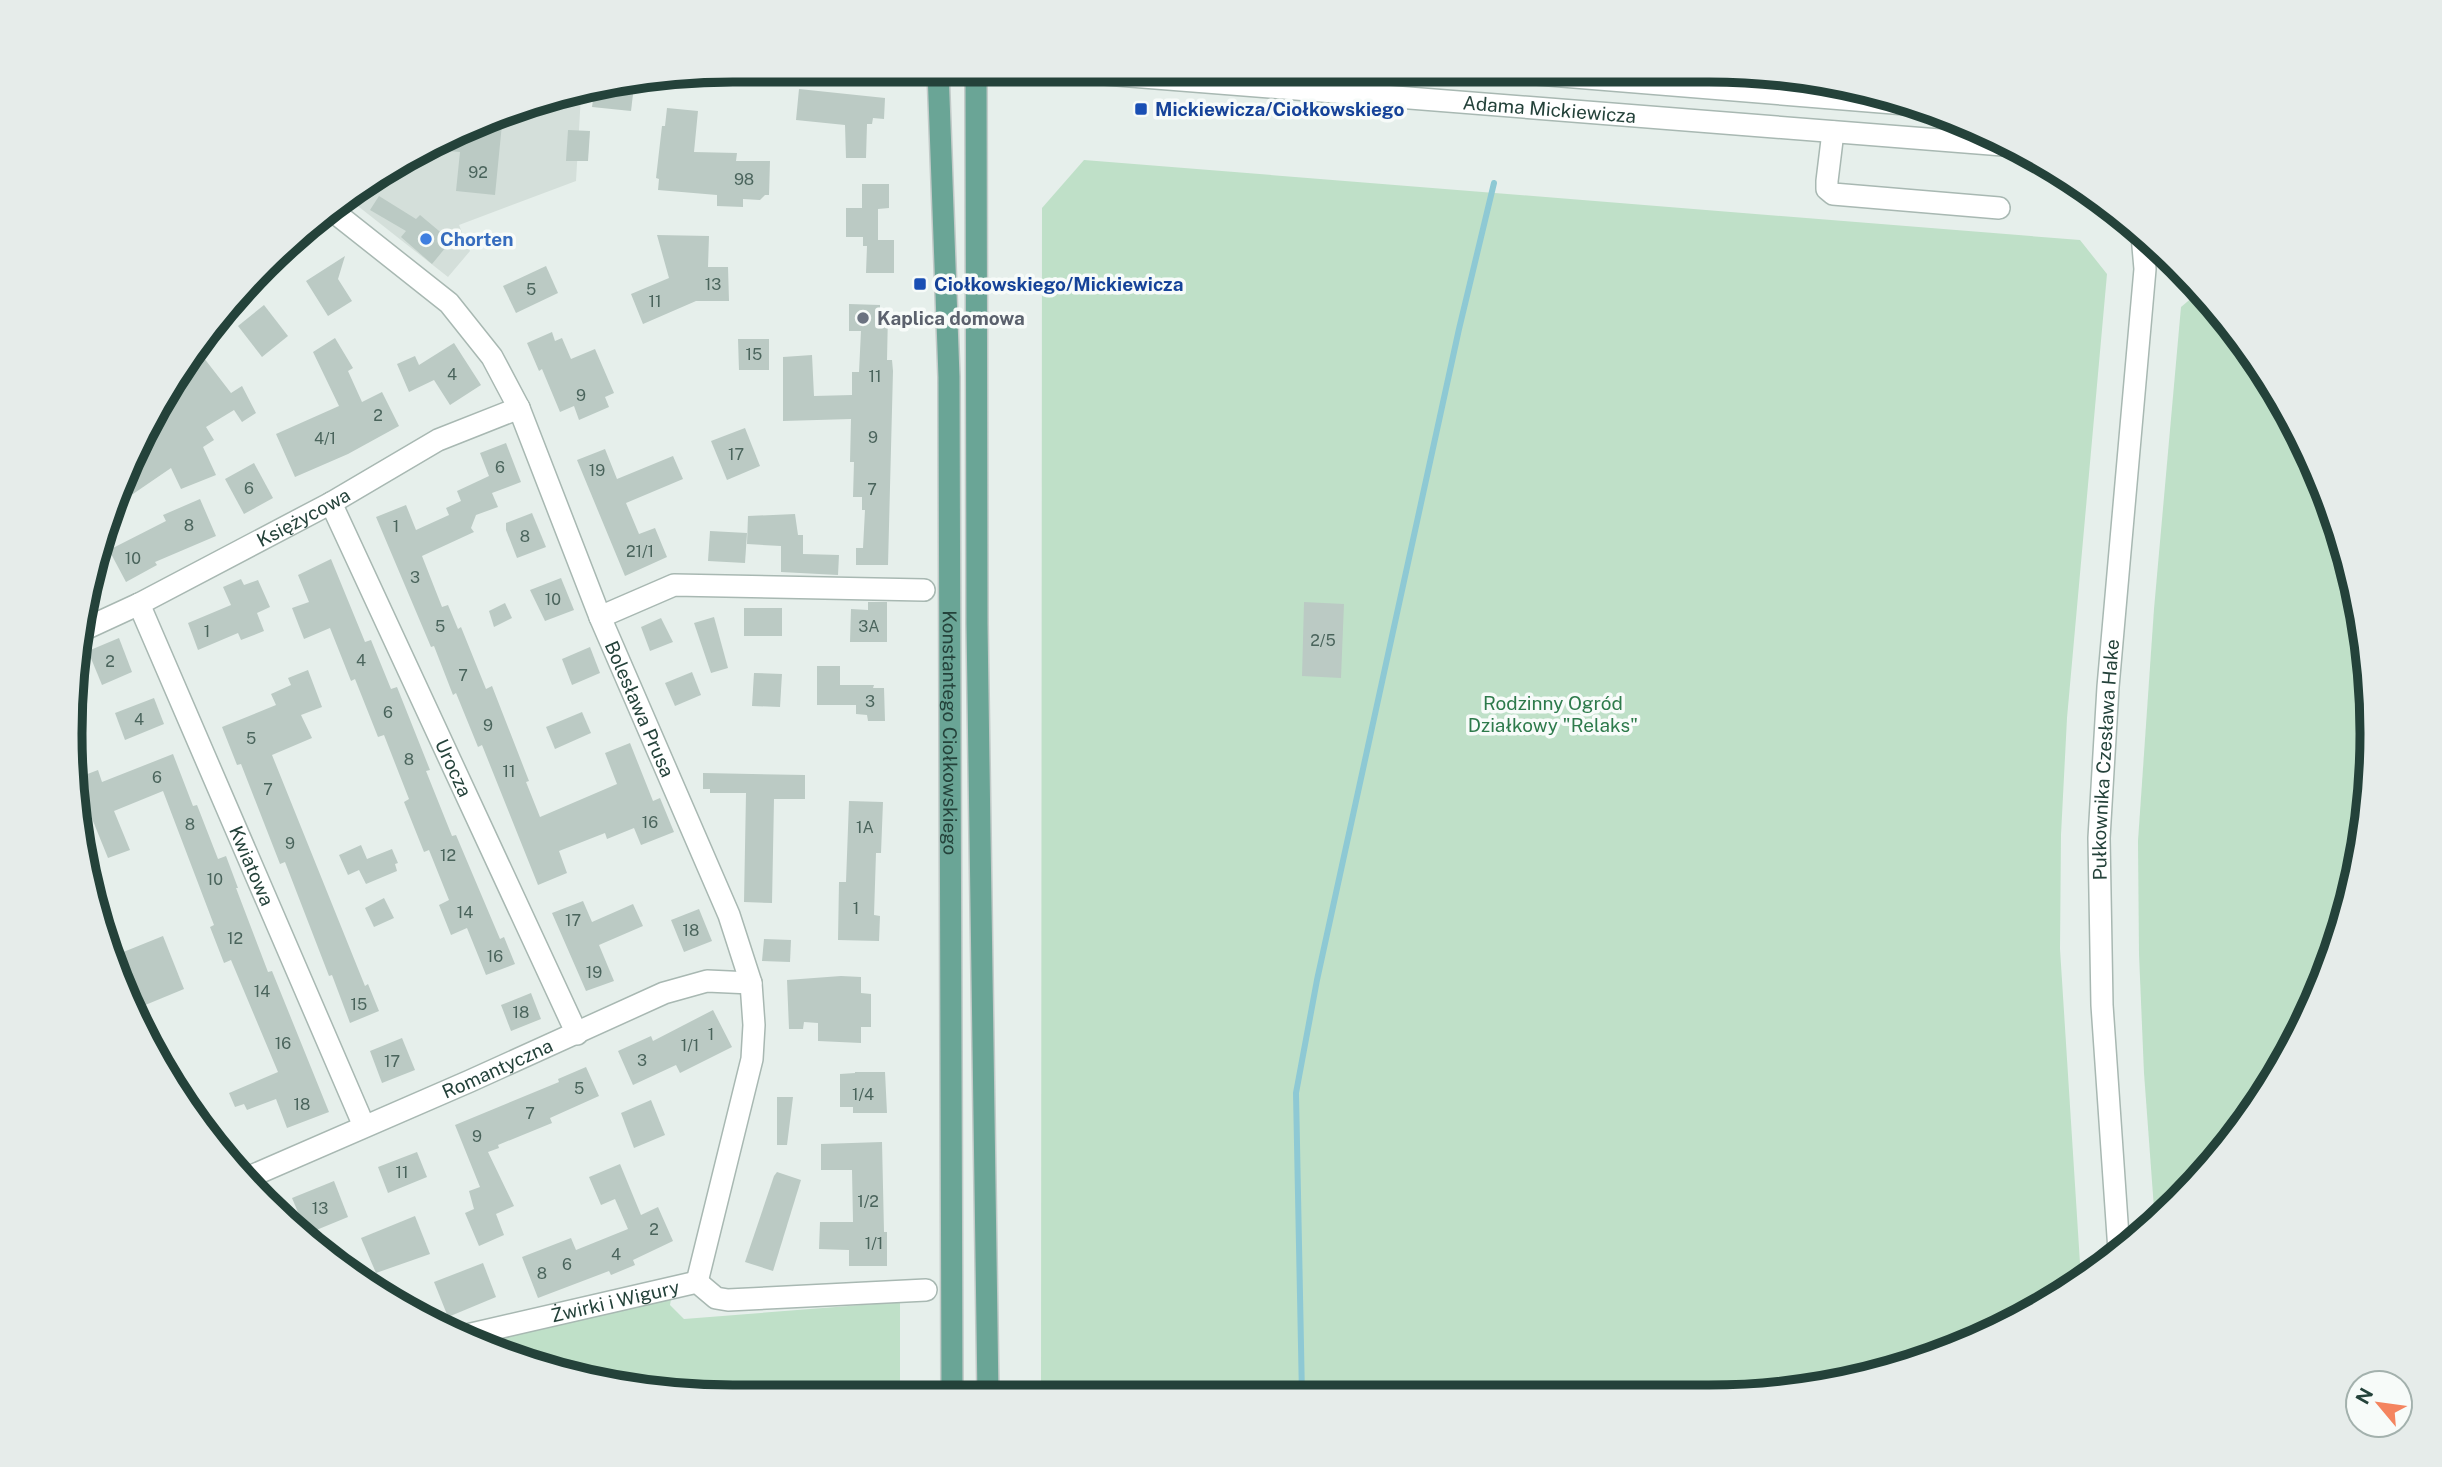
<svg xmlns="http://www.w3.org/2000/svg" width="2442" height="1467" font-family="'Public Sans',sans-serif">
<rect width="100%" height="100%" fill="#e6efeb"/>
<polygon fill="#d4dfda" points="581,95 576,181 459,225 470,251 448,277 354,203 368,187 521,105"/>
<g fill="#bfe0c8">
<polygon points="1084,160 2080,240 2107,274 2067,718 2061,835 2060,949 2081,1279 2040,1308 1921,1362 1752,1396 1041,1396 1042,208"/>
<polygon points="2200,291 2260,365 2322,480 2359,604 2372,734 2359,863 2321,988 2260,1102 2155,1222 2144,1073 2139,954 2138,841 2154,609 2181,307"/>
<polygon points="671,1299 670,1305 684,1319 900,1302 900,1396 690,1396 520,1362 478,1341"/>
</g>
<g fill="none" stroke-linecap="round" stroke-linejoin="round">
<polyline stroke="#8ec9d4" stroke-width="6" points="1302,1396 1296,1093 1317,980 1459,329 1494,183"/>
</g>
<g fill="#bbcac4">
<polygon points="634,86 631,111 592,107 594,93"/>
<polygon points="799,89 885,98 884,119 873,118 872,124 867,124 866,158 846,158 845,125 796,120"/>
<polygon points="667,108 698,111 694,152 737,153 736,161 770,161 769,195 765,195 760,200 743,199 743,207 717,206 717,195 658,190 659,179 656,178 662,126 665,126"/>
<polygon points="503,114 495,195 456,191 460,152 437,150"/>
<polygon points="568,130 590,131 588,161 566,161"/>
<polygon points="862,184 889,184 889,208 878,209 878,240 894,240 894,273 866,273 867,246 863,246 863,237 846,237 846,208 862,208"/>
<polygon points="379,196 416,219 420,215 451,241 432,264 401,237 406,231 370,210"/>
<polygon points="657,235 709,236 708,267 728,267 729,301 696,301 643,324 631,294 669,278"/>
<polygon points="345,256 338,279 352,301 328,316 306,281"/>
<polygon points="546,266 558,293 516,313 503,286"/>
<polygon points="849,304 880,305 880,313 888,313 887,360 892,360 893,371 888,565 856,565 856,548 863,548 865,510 862,510 862,497 853,497 854,462 850,462 851,419 783,421 783,357 812,355 814,396 852,395 852,372 859,372 861,331 849,331"/>
<polygon points="264,305 288,336 262,357 238,326"/>
<polygon points="552,332 555,341 562,338 571,359 595,349 614,393 605,397 609,407 579,420 574,406 560,412 542,369 539,371 527,343"/>
<polygon points="335,338 353,368 348,371 362,402 382,392 399,426 348,454 295,477 276,434 339,406 313,352"/>
<polygon points="738,339 769,339 769,370 739,370"/>
<polygon points="454,343 481,385 450,405 434,380 409,392 397,364 415,356 419,365"/>
<polygon points="197,349 231,393 242,386 256,413 242,422 234,410 206,427 214,440 203,447 216,475 181,489 171,468 111,509 182,365"/>
<polygon points="745,428 760,466 727,480 711,441"/>
<polygon points="506,443 521,482 492,493 498,507 476,515 471,528 474,532 422,556 442,607 448,605 458,629 461,627 486,689 492,686 529,781 526,782 540,817 617,784 605,753 630,743 653,801 660,798 674,832 641,845 634,828 607,839 605,833 559,851 567,873 538,885 482,745 478,747 456,693 453,695 434,646 431,647 376,517 406,505 416,530 449,515 446,508 461,501 457,491 489,476 480,453"/>
<polygon points="605,449 617,479 673,456 683,479 626,503 639,534 655,528 667,557 625,576 577,460"/>
<polygon points="254,463 273,498 244,514 225,479"/>
<polygon points="200,499 216,536 155,562 157,565 126,582 109,550 166,521 163,515"/>
<polygon points="532,513 546,547 517,558 506,530 506,523"/>
<polygon points="795,514 798,535 803,535 803,554 839,555 838,575 781,572 781,546 747,544 748,516"/>
<polygon points="710,531 747,533 745,563 708,561"/>
<polygon points="331,559 365,642 371,640 391,689 397,687 430,770 426,771 452,836 456,835 500,939 504,937 515,964 486,975 467,928 451,935 439,905 449,900 429,850 424,852 404,802 409,799 384,735 378,737 355,679 351,681 330,628 304,639 292,608 309,602 298,575"/>
<polygon points="561,578 574,610 545,621 530,590"/>
<polygon points="241,579 244,585 258,580 270,607 257,613 264,631 241,640 238,633 198,650 188,623 231,605 223,587"/>
<polygon points="868,602 887,602 887,642 850,642 851,609 868,610"/>
<polygon points="1304,602 1344,604 1341,678 1302,676"/>
<polygon points="505,603 512,618 494,627 489,611"/>
<rect x="744" y="608" width="38" height="28"/>
<polygon points="714,617 728,668 711,673 694,623"/>
<polygon points="661,618 673,642 650,651 641,627"/>
<polygon points="119,638 132,672 102,685 88,651"/>
<polygon points="590,647 600,673 572,685 562,659"/>
<polygon points="817,666 840,666 840,685 874,685 873,688 884,688 885,721 868,721 867,715 856,714 856,705 817,705"/>
<polygon points="308,670 322,707 301,715 312,738 272,755 365,986 368,984 379,1011 350,1023 332,975 329,976 285,862 280,864 241,764 237,765 222,727 276,705 271,694 291,685 288,678"/>
<polygon points="692,672 701,695 675,706 665,683"/>
<polygon points="754,673 782,674 780,707 752,706"/>
<polygon points="154,698 164,724 125,740 115,713"/>
<polygon points="582,712 591,733 555,749 546,727"/>
<polygon points="173,754 193,806 197,805 218,859 226,856 238,888 236,888 268,972 272,971 329,1112 287,1128 276,1099 247,1110 244,1104 235,1107 229,1093 278,1072 231,960 224,963 210,927 214,925 163,791 114,811 130,850 108,858 78,784 77,778 98,770 102,782"/>
<polygon points="703,773 805,775 805,799 774,799 772,903 744,902 746,793 710,793 710,789 703,789"/>
<polygon points="849,801 883,802 881,853 876,853 874,915 880,916 879,941 838,940 839,882 846,882"/>
<polygon points="361,845 367,859 392,849 398,863 395,864 397,871 366,884 359,870 348,875 339,855"/>
<polygon points="384,898 394,918 374,927 365,908"/>
<polygon points="583,901 592,922 633,904 643,926 599,945 614,981 586,991 552,913"/>
<polygon points="699,909 712,941 684,952 671,920"/>
<polygon points="163,936 184,989 138,1008 111,957"/>
<polygon points="764,939 791,940 790,962 762,961"/>
<polygon points="841,976 861,977 861,993 871,994 871,1027 861,1027 861,1043 818,1041 818,1023 804,1022 803,1029 789,1029 787,980"/>
<polygon points="531,993 541,1019 511,1031 501,1005"/>
<polygon points="713,1010 732,1047 680,1073 676,1065 633,1085 618,1051 651,1036 653,1041"/>
<polygon points="402,1038 415,1070 382,1083 370,1051"/>
<polygon points="586,1067 599,1096 550,1118 552,1123 498,1145 499,1148 488,1152 514,1206 496,1214 504,1235 479,1246 465,1213 474,1209 469,1191 480,1187 455,1125 559,1082 558,1079"/>
<polygon points="855,1072 885,1072 887,1113 853,1113 853,1107 840,1107 840,1074 855,1073"/>
<polygon points="777,1097 793,1097 787,1145 777,1145"/>
<polygon points="651,1100 665,1135 634,1148 621,1113"/>
<polygon points="882,1142 884,1232 887,1232 887,1266 849,1266 849,1250 819,1249 820,1222 853,1222 852,1170 821,1170 821,1144"/>
<polygon points="417,1152 427,1177 388,1193 378,1167"/>
<polygon points="620,1164 641,1215 658,1207 673,1241 633,1260 635,1265 611,1275 609,1271 538,1298 522,1257 571,1238 576,1250 628,1229 615,1199 601,1205 589,1177"/>
<polygon points="777,1172 801,1180 773,1271 745,1262 774,1176"/>
<polygon points="334,1181 348,1217 309,1233 305,1229 292,1198"/>
<polygon points="415,1216 430,1254 376,1273 361,1238"/>
<polygon points="483,1263 496,1297 448,1317 434,1282"/>
</g>
<g fill="none" stroke-linecap="round" stroke-linejoin="round">
<defs>
<g id="minor">
<polyline points="1833,132 1827,181 1827,189 1833,194 1999,208"/>
<path id="s1" d="M329,208L449,303L492,357L519,408L600,617L729,915L751,983L754,1025L752,1059L697,1282"/>
<path id="s2" d="M331,503L577,1034"/>
<path id="s3" d="M139,604L364,1126"/>
<polyline points="600,617 674,585 924,590"/>
<path id="s4" d="M87,628L139,604L331,503L438,440L519,408"/>
<path id="s5" d="M249,1177L470,1081L664,993L707,981L751,983"/>
<path id="s6" d="M2119,1251L2102,1005L2099,838L2108,687L2145,269L2142,235"/>
<path id="s7" d="M467,1335L697,1282L716,1298L728,1300L926,1290"/>
</g>
<g id="tertiary">
<path id="s8" d="M1054,70L2003,145"/>
<polyline points="1499,71 1918,105"/>
</g>
<g id="primary">
<path id="s9" d="M938,70L949,377L952,1396"/>
<polyline points="976,70 977,624 988,1396"/>
</g>
</defs>
<use href="#minor" stroke="#a8b8b2" stroke-width="24"/>
<use href="#tertiary" stroke="#a8b8b2" stroke-width="24"/>
<use href="#primary" stroke="#c2cac8" stroke-width="24"/>
<use href="#minor" stroke="#fff" stroke-width="21"/>
<use href="#tertiary" stroke="#fff" stroke-width="21"/>
<use href="#primary" stroke="#6aa596" stroke-width="21"/>
</g>
<g fill="#1a4fb4" stroke="#f7fbf9" stroke-width="2.5">
<rect x="1134" y="102" width="14" height="14" rx="3.5"/>
<rect x="913" y="277" width="14" height="14" rx="3.5"/>
</g>
<circle fill="#3f7fe0" stroke="#f7fbf9" stroke-width="2.5" cx="426" cy="239" r="7"/>
<circle fill="#6b7280" stroke="#f7fbf9" stroke-width="2.5" cx="863" cy="318" r="7"/>
<g text-anchor="middle" dominant-baseline="central" stroke-width="7" stroke-linejoin="round" paint-order="stroke">
<g font-size="16" fill="#4a645c">
<text x="478" y="172">92</text>
<text x="744" y="179">98</text>
<text x="713" y="284">13</text>
<text x="531" y="289">5</text>
<text x="655" y="301">11</text>
<text x="754" y="354">15</text>
<text x="452" y="374">4</text>
<text x="875" y="376">11</text>
<text x="581" y="395">9</text>
<text x="378" y="415">2</text>
<text x="873" y="437">9</text>
<text x="325" y="438">4/1</text>
<text x="736" y="454">17</text>
<text x="500" y="467">6</text>
<text x="597" y="470">19</text>
<text x="249" y="488">6</text>
<text x="872" y="489">7</text>
<text x="189" y="525">8</text>
<text x="396" y="526">1</text>
<text x="525" y="536">8</text>
<text x="640" y="551">21/1</text>
<text x="133" y="558">10</text>
<text x="415" y="577">3</text>
<text x="553" y="599">10</text>
<text x="440" y="626">5</text>
<text x="869" y="626">3A</text>
<text x="207" y="631">1</text>
<text x="1323" y="640">2/5</text>
<text x="361" y="660">4</text>
<text x="110" y="661">2</text>
<text x="463" y="675">7</text>
<text x="870" y="701">3</text>
<text x="388" y="712">6</text>
<text x="139" y="719">4</text>
<text x="488" y="725">9</text>
<text x="251" y="738">5</text>
<text x="409" y="759">8</text>
<text x="509" y="771">11</text>
<text x="157" y="777">6</text>
<text x="268" y="789">7</text>
<text x="650" y="822">16</text>
<text x="190" y="824">8</text>
<text x="865" y="827">1A</text>
<text x="290" y="843">9</text>
<text x="448" y="855">12</text>
<text x="215" y="879">10</text>
<text x="856" y="908">1</text>
<text x="465" y="912">14</text>
<text x="573" y="920">17</text>
<text x="691" y="930">18</text>
<text x="235" y="938">12</text>
<text x="495" y="956">16</text>
<text x="594" y="972">19</text>
<text x="262" y="991">14</text>
<text x="359" y="1004">15</text>
<text x="521" y="1012">18</text>
<text x="711" y="1034">1</text>
<text x="283" y="1043">16</text>
<text x="690" y="1045">1/1</text>
<text x="642" y="1060">3</text>
<text x="392" y="1061">17</text>
<text x="579" y="1088">5</text>
<text x="863" y="1094">1/4</text>
<text x="302" y="1104">18</text>
<text x="530" y="1113">7</text>
<text x="477" y="1136">9</text>
<text x="402" y="1172">11</text>
<text x="868" y="1201">1/2</text>
<text x="320" y="1208">13</text>
<text x="654" y="1229">2</text>
<text x="874" y="1243">1/1</text>
<text x="616" y="1254">4</text>
<text x="567" y="1264">6</text>
<text x="542" y="1273">8</text>
</g>
<g font-size="19" font-weight="bold" fill="#164399" stroke="#f7fbf9" text-anchor="start">
<text x="1155" y="109">Mickiewicza/Ciołkowskiego</text>
<text x="934" y="284">Ciołkowskiego/Mickiewicza</text>
</g>
<g font-size="19" fill="#24423a" stroke="#f7fbf9">
<text stroke="none"><textPath href="#s8" startOffset="497">Adama Mickiewicza</textPath></text>
<text stroke="none"><textPath href="#s4" startOffset="243">Księżycowa</textPath></text>
<text stroke="none"><textPath href="#s1" startOffset="604">Bolesława Prusa</textPath></text>
<text stroke="none"><textPath href="#s9" startOffset="663">Konstantego Ciołkowskiego</textPath></text>
<text stroke="none"><textPath href="#s6" startOffset="492">Pułkownika Czesława Hake</textPath></text>
<text stroke="none"><textPath href="#s2" startOffset="292">Urocza</textPath></text>
<text stroke="none"><textPath href="#s3" startOffset="285">Kwiatowa</textPath></text>
<text stroke="none"><textPath href="#s5" startOffset="271">Romantyczna</textPath></text>
<text stroke="none"><textPath href="#s7" startOffset="152">Żwirki i Wigury</textPath></text>
</g>
<g font-size="19" font-weight="bold" fill="#366cbe" stroke="#f7fbf9" text-anchor="start">
<text x="440" y="239">Chorten</text>
</g>
<g font-size="19" font-weight="bold" fill="#5b616d" stroke="#f7fbf9" text-anchor="start">
<text x="877" y="318">Kaplica domowa</text>
</g>
<g font-size="19" fill="#2d7a4b" stroke="#f7fbf9">
<text x="1553" y="703">Rodzinny Ogród<tspan x="1553" dy="22">Działkowy "Relaks"</tspan></text>
</g>
</g>
<path d="M0 0H2442V1467H0ZM733 82H1709A651 651 0 0 1 2360 733V734A651 651 0 0 1 1709 1385H733A651 651 0 0 1 82 734V733A651 651 0 0 1 733 82Z" fill="#e6ecea" fill-rule="evenodd"/>
<path fill="none" stroke="#24423a" stroke-width="9" d="M733 82H1709A651 651 0 0 1 2360 733V734A651 651 0 0 1 1709 1385H733A651 651 0 0 1 82 734V733A651 651 0 0 1 733 82Z"/>
<g transform="translate(2379 1404) rotate(299)"><circle r="33" fill="#f7fbf9" stroke="#a3b1ad" stroke-width="2"/>
<path d="M0-5L12 26L0 18L-12 26Z" fill="#f4845f"/>
<text y="-10" font-size="19" font-weight="bold" text-anchor="middle" fill="#24423a">N</text>
</g>
</svg>
